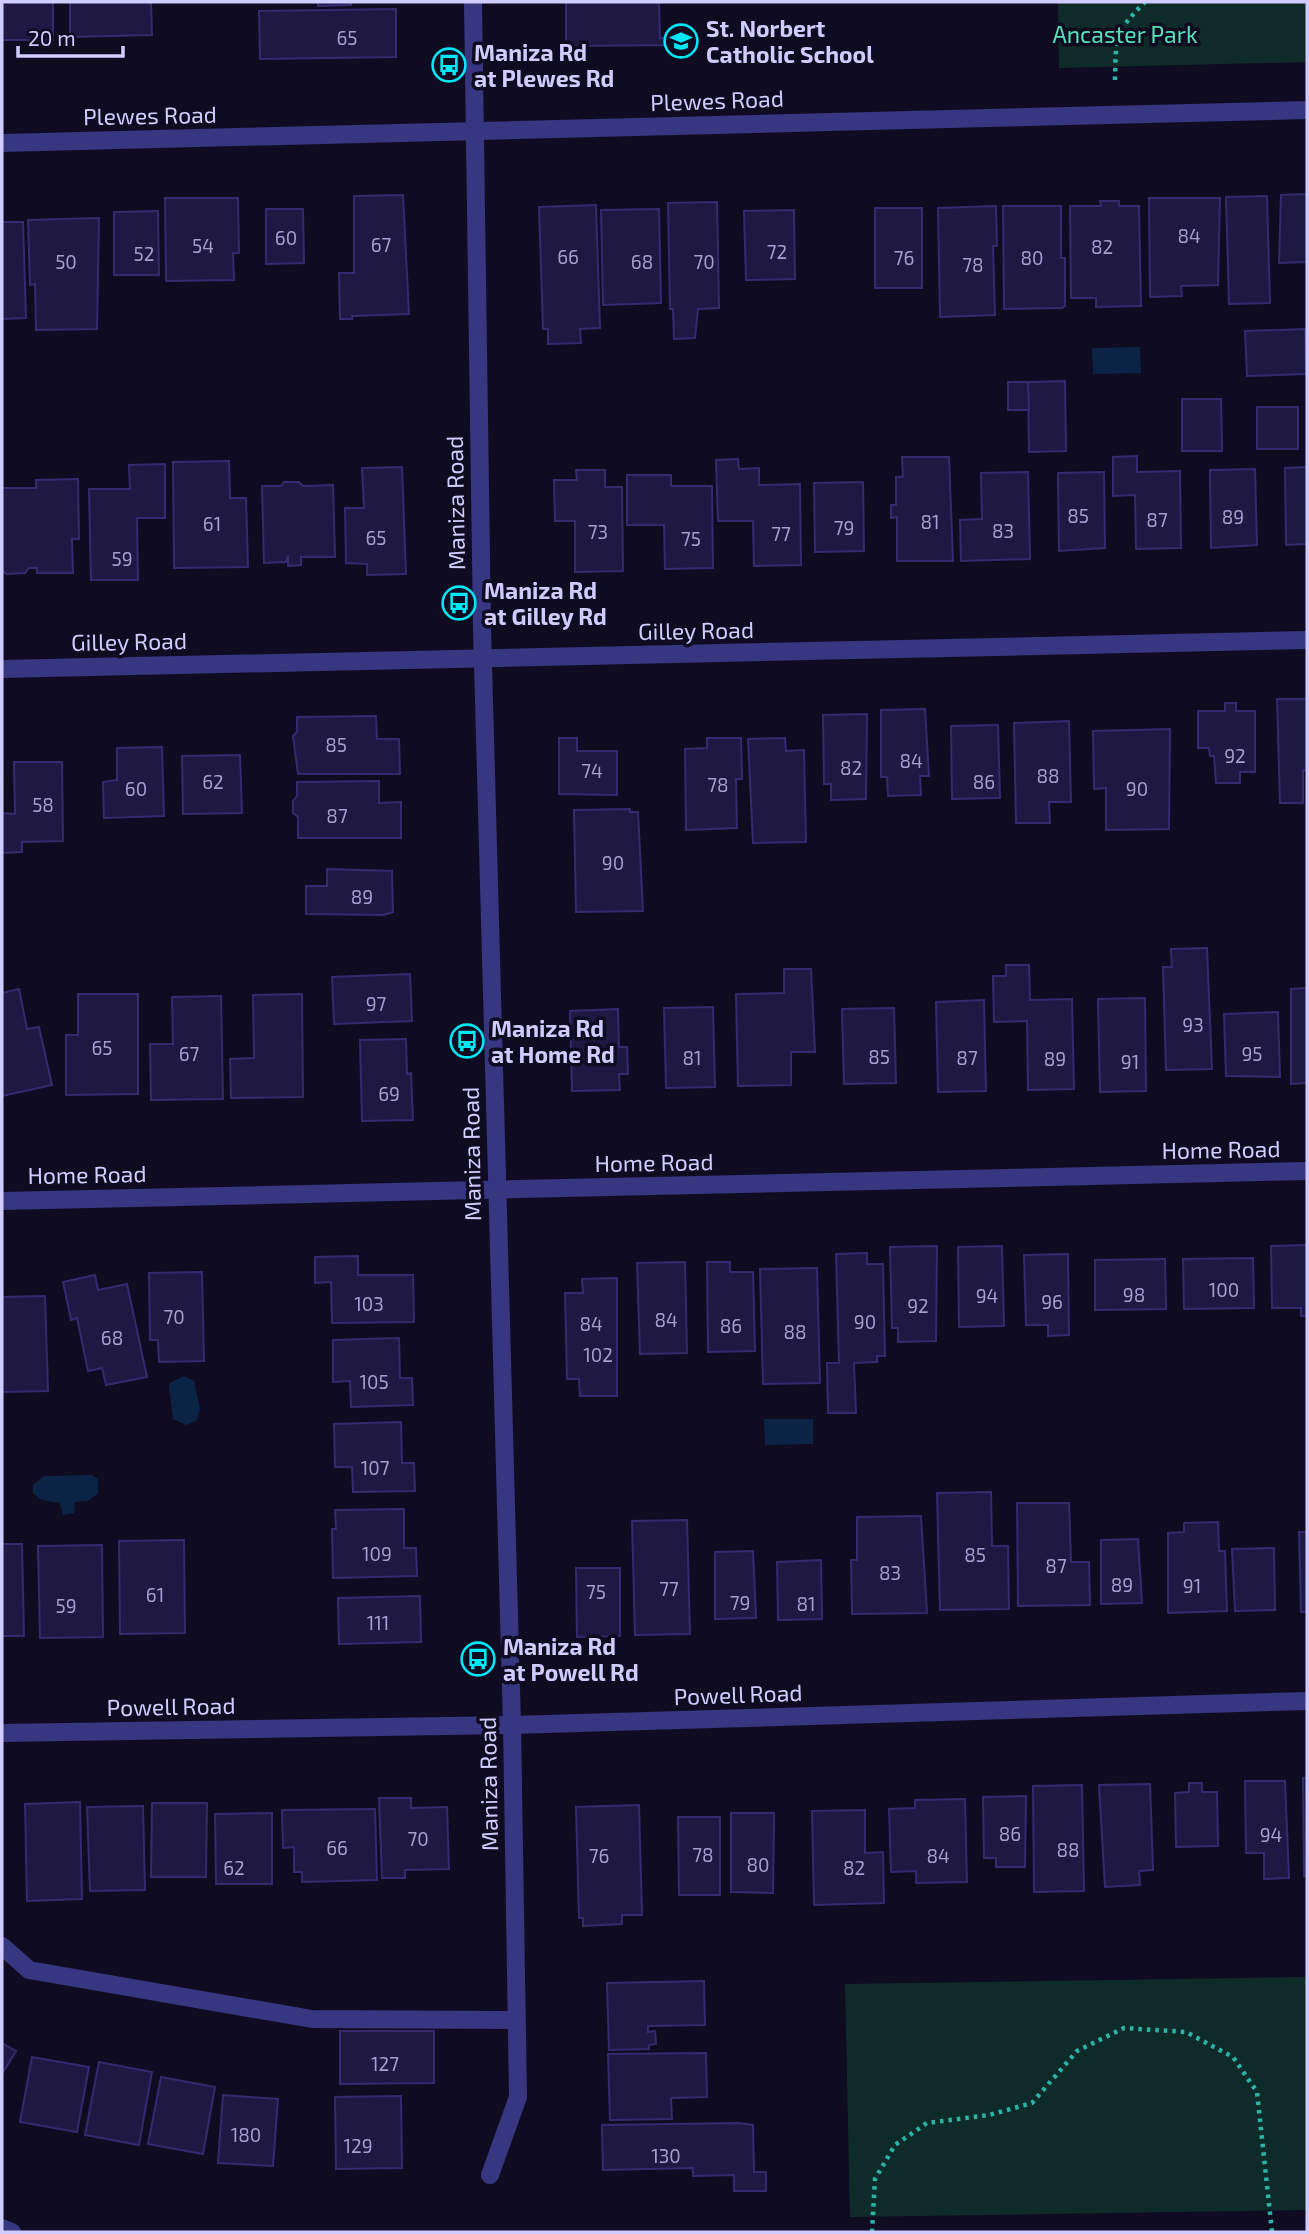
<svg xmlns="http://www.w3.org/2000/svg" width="1309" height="2234" font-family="'Exo 2',sans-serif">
<rect width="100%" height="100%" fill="#0f0c21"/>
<g fill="#0f2b29">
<polygon points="1058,2 1307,2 1307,62 1059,68"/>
<polygon points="1307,1977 1307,2210 850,2217 845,1984"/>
</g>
<g fill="#0b2446">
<polygon points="1140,347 1141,373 1093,374 1092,348"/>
<polygon points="184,1376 194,1381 200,1409 196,1421 186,1425 173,1419 169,1387 170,1383"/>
<polygon points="764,1419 813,1419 813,1444 765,1445"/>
<polygon points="92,1475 98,1479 98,1494 87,1501 75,1502 74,1513 63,1515 60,1503 42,1500 33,1493 33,1485 44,1476"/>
</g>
<g fill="#1f1842" stroke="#352a6f" stroke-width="2">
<rect x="2" y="2" width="51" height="38"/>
<polygon points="70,2 151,2 152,35 70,37"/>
<polygon points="318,2 351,2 351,5 318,6"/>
<polygon points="566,2 659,2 660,38 673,38 673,45 566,46"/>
<polygon points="396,9 396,57 260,59 259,11"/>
<polygon points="1307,194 1307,262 1279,263 1281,195"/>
<polygon points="403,195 409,314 352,316 352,319 340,319 339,273 354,273 354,196"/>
<polygon points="1267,196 1270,303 1229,304 1226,197"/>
<polygon points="165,198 238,198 239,253 233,253 234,280 166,281"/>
<polygon points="1149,198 1220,198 1218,285 1181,286 1182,296 1150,297"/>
<polygon points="1100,201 1119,201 1119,206 1139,206 1141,306 1096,307 1096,298 1071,298 1070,206 1101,206"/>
<polygon points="717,202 719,308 698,309 695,338 674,339 673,309 670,309 668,203"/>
<polygon points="596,205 600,328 580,329 581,343 548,344 548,329 543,329 539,207"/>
<polygon points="996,206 997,246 993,246 995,315 940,317 938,208"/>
<polygon points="1003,206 1061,206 1061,258 1065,258 1065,306 1062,308 1004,309"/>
<rect x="875" y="208" width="47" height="80"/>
<polygon points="266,209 303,209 304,263 266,264"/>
<polygon points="659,209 661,303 603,305 601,210"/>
<polygon points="794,210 795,279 746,280 744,211"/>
<polygon points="158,211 159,275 114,275 114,212"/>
<polygon points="99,218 97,329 36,330 35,284 30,285 28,220"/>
<polygon points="2,222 23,222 26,318 2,319"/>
<polygon points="1305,329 1306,374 1247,376 1245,331"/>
<polygon points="1065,381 1066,451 1029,452 1028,382"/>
<polygon points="1008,382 1028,382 1029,410 1008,410"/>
<polygon points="1182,399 1221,399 1222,451 1182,451"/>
<rect x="1257" y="407" width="41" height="42"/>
<polygon points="1137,456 1137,472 1180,471 1181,548 1136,549 1135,495 1113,496 1113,457"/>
<polygon points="902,457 949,457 953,561 897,561 897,517 891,518 891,505 896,505 896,477 903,477"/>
<polygon points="738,459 739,469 759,468 759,485 800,484 801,565 754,566 753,521 718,521 716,460"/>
<polygon points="229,461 230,498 246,498 248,567 174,568 173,462"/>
<polygon points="165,464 165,518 137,518 138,580 91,580 89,489 130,489 129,465"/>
<polygon points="402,467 406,574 367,575 367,564 346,563 345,508 364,508 362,468"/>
<polygon points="1307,467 1307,544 1286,545 1285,468"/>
<polygon points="1255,469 1257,545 1211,548 1210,470"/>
<polygon points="576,470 605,470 605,487 622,487 623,571 575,572 575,521 555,521 554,480 577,480"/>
<polygon points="1028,472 1030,559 961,561 960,520 982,519 981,473"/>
<polygon points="1104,472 1105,548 1059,551 1058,473"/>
<polygon points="627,475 671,475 671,486 712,486 713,568 665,569 664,525 627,525"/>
<polygon points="78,479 79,539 72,539 73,573 37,573 37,568 29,568 25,573 6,574 2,570 2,488 36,488 36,480"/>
<polygon points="284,482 299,482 303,486 333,485 335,557 301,557 301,565 288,566 288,555 286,562 264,563 262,486 281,486"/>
<polygon points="863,482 864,551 815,552 814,483"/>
<polygon points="1277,699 1307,699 1307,770 1303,770 1303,803 1280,803"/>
<polygon points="1225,703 1236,703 1236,711 1255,711 1255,772 1240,772 1240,783 1216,783 1214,756 1210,756 1209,748 1198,748 1198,711 1225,711"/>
<polygon points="925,709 929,776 920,776 921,795 888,796 887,777 881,777 881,710"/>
<polygon points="867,714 866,799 831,800 831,784 824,784 823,715"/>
<polygon points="376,716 377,739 399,739 400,774 298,774 293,736 297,732 297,717"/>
<polygon points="1069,721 1071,802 1049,802 1050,823 1016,823 1014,723"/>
<polygon points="998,725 1000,798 952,799 951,726"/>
<polygon points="1170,729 1169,829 1106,830 1106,788 1094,789 1093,731"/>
<polygon points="559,738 577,738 577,751 617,751 617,795 559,794"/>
<polygon points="707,738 741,738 742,779 736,779 737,828 686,830 685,749 707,748"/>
<polygon points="785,738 786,751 804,750 806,842 753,843 748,739"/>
<polygon points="162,747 164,816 104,818 103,782 117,780 117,748"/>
<polygon points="240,755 242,813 183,814 182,756"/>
<polygon points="14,762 62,762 63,841 22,842 22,852 2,853 2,813 15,814"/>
<polygon points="379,781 379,803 401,802 401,838 298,838 298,817 293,813 293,801 297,796 297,782"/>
<polygon points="630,809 630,812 638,812 643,911 576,912 574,810"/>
<polygon points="327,869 392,871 393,912 384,915 306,914 306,886 327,886"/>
<polygon points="1207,948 1212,1069 1166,1070 1163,967 1172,967 1171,949"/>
<polygon points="1006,965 1029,965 1030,1000 1072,999 1074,1089 1028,1090 1027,1021 994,1022 993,976 1006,976"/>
<polygon points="784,969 811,969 815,1052 791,1052 791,1085 738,1086 736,994 784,993"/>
<polygon points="410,974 412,1021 334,1024 332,977"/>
<polygon points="1307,988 1307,1083 1291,1084 1291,989"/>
<polygon points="19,989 27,1029 39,1027 52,1085 2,1096 2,993"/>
<polygon points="78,994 138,994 138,1094 66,1095 66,1035 78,1035"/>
<polygon points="302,994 303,1097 231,1098 230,1059 254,1058 253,995"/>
<polygon points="221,996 223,1099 151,1100 150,1044 173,1044 172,997"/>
<polygon points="1145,998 1146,1091 1100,1092 1098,999"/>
<polygon points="984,1000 986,1091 938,1092 936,1002"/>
<polygon points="713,1007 715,1087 666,1088 664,1008"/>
<polygon points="894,1008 896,1083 844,1084 842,1009"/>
<polygon points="618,1009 619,1047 627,1047 628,1074 619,1074 620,1090 572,1091 570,1011"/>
<polygon points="1278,1012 1280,1077 1226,1076 1224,1014"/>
<polygon points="406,1039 407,1074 411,1073 413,1120 362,1121 360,1040"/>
<polygon points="1307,1245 1307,1316 1301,1316 1301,1308 1272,1308 1271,1246"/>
<polygon points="937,1246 936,1341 898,1342 898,1328 892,1328 890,1247"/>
<polygon points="1002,1246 1004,1326 959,1327 958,1247"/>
<polygon points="867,1253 867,1264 883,1264 885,1356 877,1356 877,1362 854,1363 856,1413 828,1413 827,1363 839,1363 836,1254"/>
<polygon points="1068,1254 1069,1335 1048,1336 1048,1325 1026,1325 1024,1255"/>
<polygon points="358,1256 358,1275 413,1275 414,1322 332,1323 331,1282 315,1283 315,1257"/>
<polygon points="1253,1258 1254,1308 1184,1309 1183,1259"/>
<polygon points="1165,1259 1166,1309 1095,1310 1095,1260"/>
<polygon points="685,1262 687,1353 640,1354 637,1263"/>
<polygon points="707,1262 730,1262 730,1272 753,1272 755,1351 708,1352"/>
<polygon points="817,1268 820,1383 763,1384 760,1269"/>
<polygon points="202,1272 204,1361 159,1362 158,1340 150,1340 149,1273"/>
<polygon points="95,1275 98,1290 127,1284 147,1377 106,1385 102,1368 88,1371 77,1318 71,1320 63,1282"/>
<polygon points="617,1278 617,1396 580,1396 579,1379 567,1379 565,1293 583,1293 582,1279"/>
<polygon points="45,1296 48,1391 2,1392 2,1297"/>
<polygon points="399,1338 400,1378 412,1378 413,1405 351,1407 350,1381 333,1382 333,1340"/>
<polygon points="401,1422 402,1463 414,1463 415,1491 353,1492 352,1467 335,1467 334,1424"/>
<polygon points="991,1492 992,1546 1008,1546 1009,1609 940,1610 937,1493"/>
<polygon points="1017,1503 1069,1503 1071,1562 1089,1562 1090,1605 1018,1606"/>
<polygon points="404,1509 404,1548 416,1548 417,1576 333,1578 332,1529 336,1529 335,1510"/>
<polygon points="921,1516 927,1613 852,1614 851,1560 857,1560 857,1517"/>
<polygon points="687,1520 690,1634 635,1635 632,1521"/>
<polygon points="1218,1522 1219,1551 1225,1551 1227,1611 1168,1613 1168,1533 1184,1532 1184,1523"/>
<polygon points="1299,1532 1307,1532 1307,1612 1301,1612"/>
<polygon points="1138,1539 1142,1603 1101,1604 1101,1540"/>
<polygon points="184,1540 185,1633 120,1634 119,1541"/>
<polygon points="2,1544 22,1544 24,1636 2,1636"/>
<polygon points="102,1545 103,1637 40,1638 38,1546"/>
<polygon points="1274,1548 1275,1610 1235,1611 1232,1549"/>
<polygon points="753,1551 756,1618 715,1619 715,1552"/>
<polygon points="821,1560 822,1619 778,1620 777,1562"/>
<polygon points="576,1568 620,1568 620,1636 577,1637"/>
<polygon points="420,1596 421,1642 339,1644 338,1598"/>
<polygon points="1303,1778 1307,1778 1307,1876 1304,1876"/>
<polygon points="1245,1781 1285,1781 1289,1878 1264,1879 1264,1853 1246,1853"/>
<polygon points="1189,1783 1202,1783 1202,1792 1217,1792 1218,1846 1176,1847 1175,1793 1189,1792"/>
<polygon points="1150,1784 1153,1870 1139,1871 1140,1885 1105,1887 1099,1785"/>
<polygon points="1082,1785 1084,1891 1034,1892 1033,1786"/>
<polygon points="1026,1796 1025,1867 996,1867 996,1858 984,1858 983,1797"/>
<polygon points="379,1798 411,1798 411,1808 447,1807 449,1869 405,1870 405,1878 382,1878"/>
<polygon points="965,1799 967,1882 916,1883 916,1871 891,1872 889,1809 915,1808 915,1800"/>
<polygon points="80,1802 82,1899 27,1901 25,1804"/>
<polygon points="152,1803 207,1803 206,1877 151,1877"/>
<polygon points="639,1805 642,1915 622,1915 622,1924 583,1926 583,1918 579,1918 576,1807"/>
<polygon points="143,1806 145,1890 90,1891 87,1807"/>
<polygon points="375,1809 377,1880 302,1882 302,1872 294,1872 294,1847 283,1848 282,1810"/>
<polygon points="865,1810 865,1853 883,1852 884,1903 814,1905 812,1811"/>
<polygon points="272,1813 272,1884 216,1884 215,1814"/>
<polygon points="731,1813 774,1813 773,1893 731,1892"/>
<polygon points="678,1817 720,1817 720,1895 679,1895"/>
<polygon points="704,1981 705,2025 648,2026 648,2032 655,2031 656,2044 649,2045 649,2049 609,2050 607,1983"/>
<polygon points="340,2031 434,2031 434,2083 340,2084"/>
<polygon points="2,2043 16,2051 2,2074"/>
<polygon points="706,2053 707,2097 671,2098 672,2119 610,2120 608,2054"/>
<polygon points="32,2057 89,2067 77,2132 20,2122"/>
<polygon points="99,2062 152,2072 139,2145 85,2135"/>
<polygon points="161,2077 215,2087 203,2154 148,2144"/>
<polygon points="223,2095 278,2099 273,2166 218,2163"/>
<polygon points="401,2096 402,2168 336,2169 335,2097"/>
<polygon points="738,2123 753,2125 754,2172 766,2172 766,2191 734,2191 734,2175 693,2176 693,2168 603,2170 602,2125"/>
</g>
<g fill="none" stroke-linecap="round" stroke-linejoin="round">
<g stroke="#2bb4a7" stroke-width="4.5" stroke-dasharray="3.5 5" stroke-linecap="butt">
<path d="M1115,80C1116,37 1114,33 1145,2"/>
<polyline points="872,2232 875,2179 895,2145 927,2123 989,2115 1032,2103 1077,2051 1124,2028 1186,2032 1233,2057 1257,2092 1272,2232"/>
</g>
<g stroke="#363681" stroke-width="18">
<polyline points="473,2 482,628 512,1725 518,2097 490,2175"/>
<polyline points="2,143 1307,110"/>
<polyline points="2,669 1307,640"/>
<polyline points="2,1201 1307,1171"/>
<polyline points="2,1733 512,1725 1307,1701"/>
<polyline points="2,1946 29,1970 312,2019 515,2020"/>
<polyline points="2,2228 12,2232"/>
</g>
</g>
<defs>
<symbol id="school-ring" viewBox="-11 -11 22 22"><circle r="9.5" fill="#0f0c21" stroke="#00e8f7" stroke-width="1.5"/><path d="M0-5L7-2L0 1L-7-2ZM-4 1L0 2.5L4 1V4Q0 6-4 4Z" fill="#00e8f7"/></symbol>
<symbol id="bus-ring" viewBox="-11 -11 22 22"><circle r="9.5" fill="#0f0c21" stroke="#00e8f7" stroke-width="1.5"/><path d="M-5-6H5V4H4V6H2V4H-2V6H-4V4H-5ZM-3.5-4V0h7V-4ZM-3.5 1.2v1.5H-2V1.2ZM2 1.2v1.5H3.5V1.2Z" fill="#00e8f7"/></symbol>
</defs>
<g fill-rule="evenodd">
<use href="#school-ring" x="662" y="22" width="38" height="38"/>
<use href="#bus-ring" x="430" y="46" width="38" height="38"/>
<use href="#bus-ring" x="440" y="584" width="38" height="38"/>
<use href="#bus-ring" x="448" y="1022" width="38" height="38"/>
<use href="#bus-ring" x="459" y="1640" width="38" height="38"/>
</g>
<g text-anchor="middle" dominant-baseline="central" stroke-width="7" stroke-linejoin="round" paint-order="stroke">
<g font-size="19" fill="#a49fd0">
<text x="347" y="37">65</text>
<text x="1189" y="235">84</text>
<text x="286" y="237">60</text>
<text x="381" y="244">67</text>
<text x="203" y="245">54</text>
<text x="1102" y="246">82</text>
<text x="777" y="251">72</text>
<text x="144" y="253">52</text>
<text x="568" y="256">66</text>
<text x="904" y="257">76</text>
<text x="1032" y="257">80</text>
<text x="66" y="261">50</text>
<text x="642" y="261">68</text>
<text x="704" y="261">70</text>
<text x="973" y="264">78</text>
<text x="1078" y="515">85</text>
<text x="1233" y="516">89</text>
<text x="1157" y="519">87</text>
<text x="930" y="521">81</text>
<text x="212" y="523">61</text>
<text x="844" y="527">79</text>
<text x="1003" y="530">83</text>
<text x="598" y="531">73</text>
<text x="781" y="533">77</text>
<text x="376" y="537">65</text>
<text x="691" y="538">75</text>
<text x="122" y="558">59</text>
<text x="336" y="744">85</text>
<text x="1235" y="755">92</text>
<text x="911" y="760">84</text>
<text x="851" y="767">82</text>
<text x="592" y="770">74</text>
<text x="1048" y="775">88</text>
<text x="213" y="781">62</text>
<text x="984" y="781">86</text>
<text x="718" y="784">78</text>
<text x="136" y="788">60</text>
<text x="1137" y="788">90</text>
<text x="43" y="804">58</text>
<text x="337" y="815">87</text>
<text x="613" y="862">90</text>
<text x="362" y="896">89</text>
<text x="376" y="1003">97</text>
<text x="1193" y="1024">93</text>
<text x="102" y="1047">65</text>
<text x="189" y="1053">67</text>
<text x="1252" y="1053">95</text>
<text x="879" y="1056">85</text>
<text x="692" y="1057">81</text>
<text x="967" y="1057">87</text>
<text x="1055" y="1058">89</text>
<text x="1130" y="1061">91</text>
<text x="389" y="1093">69</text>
<text x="1224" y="1289">100</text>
<text x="1134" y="1294">98</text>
<text x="987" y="1295">94</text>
<text x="1052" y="1301">96</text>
<text x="369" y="1303">103</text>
<text x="918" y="1305">92</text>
<text x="174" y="1316">70</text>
<text x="666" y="1319">84</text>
<text x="865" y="1321">90</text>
<text x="591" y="1323">84</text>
<text x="731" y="1325">86</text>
<text x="795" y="1331">88</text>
<text x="112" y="1337">68</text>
<text x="598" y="1354">102</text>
<text x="374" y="1381">105</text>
<text x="375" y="1467">107</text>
<text x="377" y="1553">109</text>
<text x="975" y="1554">85</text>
<text x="1056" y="1565">87</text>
<text x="890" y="1572">83</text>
<text x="1122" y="1584">89</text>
<text x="1192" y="1585">91</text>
<text x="669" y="1588">77</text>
<text x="596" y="1591">75</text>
<text x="155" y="1594">61</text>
<text x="740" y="1602">79</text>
<text x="806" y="1603">81</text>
<text x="66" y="1605">59</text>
<text x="378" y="1622">111</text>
<text x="1010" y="1833">86</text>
<text x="1271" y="1834">94</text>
<text x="418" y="1838">70</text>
<text x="337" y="1847">66</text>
<text x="1068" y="1849">88</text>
<text x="703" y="1854">78</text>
<text x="599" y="1855">76</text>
<text x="938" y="1855">84</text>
<text x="758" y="1864">80</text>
<text x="234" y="1867">62</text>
<text x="854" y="1867">82</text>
<text x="385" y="2063">127</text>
<text x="246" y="2134">180</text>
<text x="358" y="2145">129</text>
<text x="666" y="2155">130</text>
</g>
<g font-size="23" font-weight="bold" fill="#d0ccff" stroke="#0f0c21" text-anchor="start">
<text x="706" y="28">St. Norbert<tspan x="706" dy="26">Catholic School</tspan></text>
<text x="474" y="52">Maniza Rd<tspan x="474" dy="26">at Plewes Rd</tspan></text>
<text x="484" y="590">Maniza Rd<tspan x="484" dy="26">at Gilley Rd</tspan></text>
<text x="491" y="1028">Maniza Rd<tspan x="491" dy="26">at Home Rd</tspan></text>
<text x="503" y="1646">Maniza Rd<tspan x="503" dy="26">at Powell Rd</tspan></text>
</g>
<g font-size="23" fill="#56e1b9" stroke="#0f0c21">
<text x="1125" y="34">Ancaster Park</text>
</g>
<g font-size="23" fill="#d0ccff" stroke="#0f0c21">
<text transform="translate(717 100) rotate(-2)">Plewes Road</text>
<text transform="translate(150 115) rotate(-1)">Plewes Road</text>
<text transform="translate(455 503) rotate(-91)">Maniza Road</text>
<text transform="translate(696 630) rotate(-1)">Gilley Road</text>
<text transform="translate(129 641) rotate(-1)">Gilley Road</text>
<text transform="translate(1221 1149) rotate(-1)">Home Road</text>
<text transform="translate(471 1154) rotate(-91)">Maniza Road</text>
<text transform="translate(654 1162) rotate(-1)">Home Road</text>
<text transform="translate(87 1174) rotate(-1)">Home Road</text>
<text transform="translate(738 1694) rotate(-2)">Powell Road</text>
<text transform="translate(171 1706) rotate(-1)">Powell Road</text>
<text transform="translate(488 1784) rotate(-91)">Maniza Road</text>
</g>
</g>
<rect width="1309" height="2234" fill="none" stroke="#d0ccff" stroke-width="7"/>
<path d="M18 46v10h105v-10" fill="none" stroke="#d0ccff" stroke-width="3.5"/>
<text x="28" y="46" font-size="21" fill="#d0ccff" stroke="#0f0c21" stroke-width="5" paint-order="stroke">20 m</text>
</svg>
